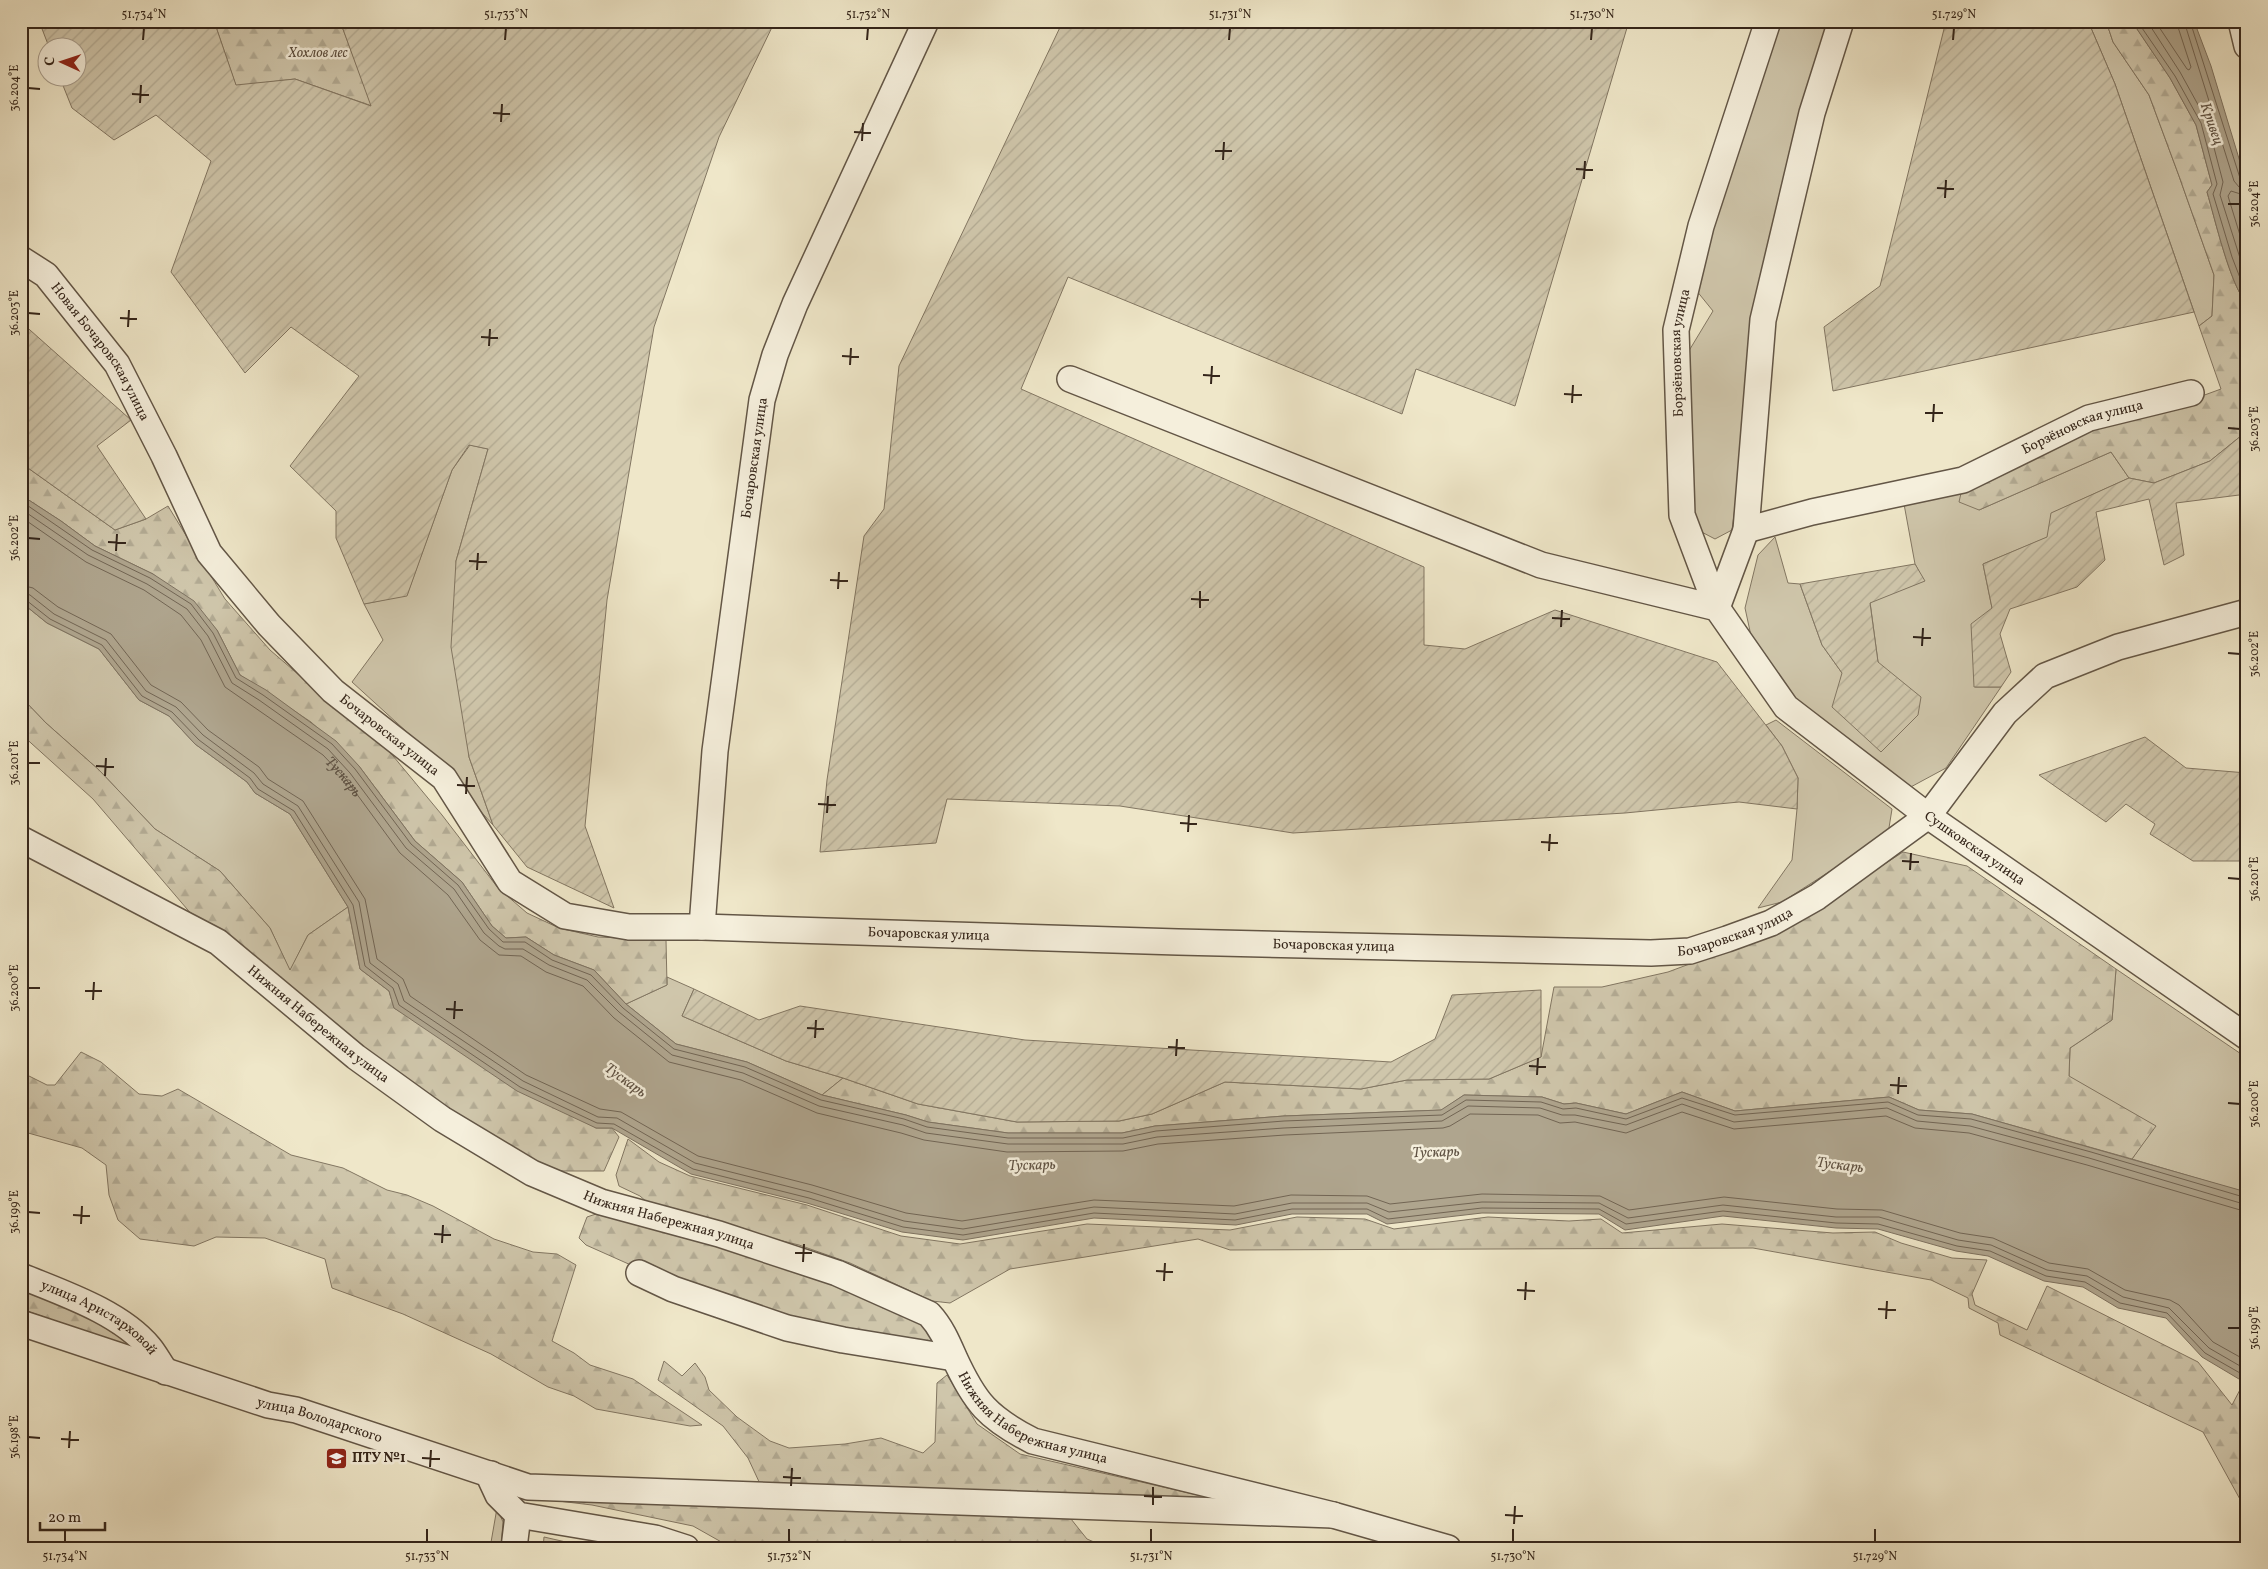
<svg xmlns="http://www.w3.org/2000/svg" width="2268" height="1569" font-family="Vollkorn,serif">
<defs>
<pattern id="forest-firs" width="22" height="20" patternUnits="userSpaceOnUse" patternTransform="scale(1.25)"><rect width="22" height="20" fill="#cfc6ab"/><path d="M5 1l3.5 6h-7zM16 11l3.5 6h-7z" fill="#b2aa93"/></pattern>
<pattern id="garden-furrows" width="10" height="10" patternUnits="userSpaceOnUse" patternTransform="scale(1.25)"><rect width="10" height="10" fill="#cfc6ab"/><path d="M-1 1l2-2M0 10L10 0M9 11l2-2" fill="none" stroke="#b2aa93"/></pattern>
</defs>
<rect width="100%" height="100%" fill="#efe7c9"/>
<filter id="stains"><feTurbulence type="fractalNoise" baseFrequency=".004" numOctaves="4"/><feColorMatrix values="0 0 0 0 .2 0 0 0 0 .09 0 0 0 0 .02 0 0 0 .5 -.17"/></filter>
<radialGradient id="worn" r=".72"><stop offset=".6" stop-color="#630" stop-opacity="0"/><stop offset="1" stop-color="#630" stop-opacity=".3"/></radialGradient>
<g fill="#cfc6ab" stroke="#827662">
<polygon points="1775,21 1833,21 1737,492 1732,530 1715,539 1694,528 1687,354 1713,311 1696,290 1764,53"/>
<polygon points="2088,21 2106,21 2113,42 2149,95 2179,176 2214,275 2212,316 2199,326 2115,84"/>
<polygon points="470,445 488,449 456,561 469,757 493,825 419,743 352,682 383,640 364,604 407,595 452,470"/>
<polygon points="2111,452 2129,478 2052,513 2048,537 1983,564 1992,608 1975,687 2001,687 1946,768 1907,789 1792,704 1753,645 1745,608 1758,555 1775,537 1788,583 1800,584 1822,645 1842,673 1878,662 1870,602 1924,581 1915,564 1904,504 1962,489 1979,510"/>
<polygon points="21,602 47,623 99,649 139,700 169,716 195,744 247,782 255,793 290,814 348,907 308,935 290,971 270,928 220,871 155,829 99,770 46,723 21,697"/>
<polygon points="1776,720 1892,809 1888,834 1782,902 1758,908 1792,860 1797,809 1798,778 1782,746 1766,725"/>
<polygon points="2116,969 2247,1058 2247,1193 2132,1159 2155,1126 2069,1077 2070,1048 2112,1020"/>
<polygon points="667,977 694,989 682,1016 786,1061 843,1078 822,1095 747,1062 676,1044 626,1004 667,985"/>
<polygon points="497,1508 503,1522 501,1548 490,1548"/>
<polygon points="544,1537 592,1548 543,1548"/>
</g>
<g fill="url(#forest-firs)" stroke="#827662">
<polygon points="214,21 340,21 372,106 295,79 236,86"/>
<path d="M2106,21H2136L2137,29L2170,78L2196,125L2212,185L2207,192C2215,219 2230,285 2247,304V431L2210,461L2154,483L2129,478L2111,452L1979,510L1959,502L1962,489L2104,422L2169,408L2221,389L2199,326L2212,316L2214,275L2179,176L2149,95L2113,42Z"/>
<polygon points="21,463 115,530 146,519 168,506 225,599 270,650 321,694 374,733 442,815 498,888 527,913 559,928 598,937 666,940 667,985 626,1004 594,970 554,955 526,937 506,938 492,926 462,882 415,841 359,766 311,722 240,675 217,630 153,574 95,546 61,521 21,495"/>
<polygon points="21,697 46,723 99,770 155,829 220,871 270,928 290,970 308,935 348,907 360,969 389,991 394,1008 596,1128 612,1128 619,1137 604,1171 552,1171 531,1160 368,1058 193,916 93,799 21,734"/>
<polygon points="1903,852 1967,866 2116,969 2112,1020 2070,1048 2069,1076 2156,1126 2132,1159 1972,1114 1919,1110 1889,1097 1735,1111 1682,1092 1626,1114 1576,1103 1564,1104 1542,1097 1464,1095 1442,1110 1284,1116 1155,1126 1122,1133 1008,1133 928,1122 906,1115 822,1095 843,1078 918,1104 1017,1122 1119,1121 1152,1114 1225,1082 1361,1089 1407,1080 1489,1079 1541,1057 1554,987 1602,987 1668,972 1786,928"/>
<polygon points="81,1052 101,1062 139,1094 162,1096 178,1089 291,1155 343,1168 387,1190 407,1195 433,1206 494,1239 533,1252 557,1254 576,1265 552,1341 574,1353 590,1365 633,1379 702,1425 690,1426 596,1409 574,1396 548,1387 491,1354 403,1314 332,1288 325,1259 265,1238 216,1237 194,1246 140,1239 118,1220 109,1195 106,1165 82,1148 21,1131 21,1072 47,1085 55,1085"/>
<polygon points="628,1139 659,1162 690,1176 807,1205 901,1236 960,1244 1087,1224 1230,1230 1297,1217 1365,1219 1394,1229 1488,1217 1569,1221 1601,1219 1622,1233 1722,1224 1833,1233 1875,1232 1901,1243 1952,1258 1987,1260 1972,1294 1975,1305 2027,1330 2047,1286 2198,1362 2232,1405 2244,1382 2247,1388 2247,1512 2203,1432 2000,1335 1998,1323 1969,1308 1968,1298 1931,1280 1753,1248 1230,1250 1198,1239 1010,1269 950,1303 932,1301 850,1263 799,1245 656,1210 640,1196 619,1186 616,1175"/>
<polygon points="602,1212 833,1280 930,1328 936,1340 933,1347 844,1332 660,1278 586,1245 579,1238 587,1217"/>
<polygon points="21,1285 74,1305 140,1350 21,1309"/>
<polygon points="664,1361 682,1376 695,1363 705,1377 709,1390 737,1417 770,1441 789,1448 845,1444 881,1438 923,1453 935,1442 937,1383 947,1375 977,1424 1020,1454 1228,1502 761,1486 748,1458 723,1426 658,1380"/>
<polygon points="533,1498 1071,1519 1087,1539 1108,1548 732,1548 693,1526 592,1505"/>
</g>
<g fill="url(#garden-furrows)" stroke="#827662">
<polygon points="39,21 214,21 236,85 295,79 371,106 340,21 775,21 719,137 654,327 607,600 585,826 614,908 527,867 493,825 469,757 451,647 456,561 488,449 469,445 452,470 407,596 364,604 336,538 336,511 290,466 359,376 291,327 245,373 171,272 211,161 156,115 114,140 72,108 60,78 78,78 78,48 49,47"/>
<polygon points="1063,21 1629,21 1515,406 1416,369 1402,414 1068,277 1021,389 1424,567 1424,645 1465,649 1555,610 1717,662 1782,746 1798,778 1797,809 1739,802 1625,813 1293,833 1120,806 947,799 936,843 820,852 827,780 864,536 884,509 899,366"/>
<polygon points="1946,21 2088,21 2115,84 2194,312 1833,391 1824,327 1880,286"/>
<polygon points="21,322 131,420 97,446 146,519 115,530 21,463"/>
<polygon points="2247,431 2247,494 2176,503 2184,555 2164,565 2149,499 2096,512 2105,560 2077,587 2010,609 2000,634 2011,672 2001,687 1974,687 1971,624 1992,608 1983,564 2047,537 2051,513 2129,478 2154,483 2210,461"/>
<polygon points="1915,564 1925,581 1870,603 1878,662 1921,697 1918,715 1881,752 1832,707 1842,673 1822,645 1800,584"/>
<polygon points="2145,737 2186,768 2247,773 2247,861 2193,861 2150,834 2155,824 2126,804 2106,822 2039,775"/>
<polygon points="694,989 759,1020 800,1006 1025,1040 1391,1062 1435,1039 1452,995 1541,990 1541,1057 1489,1079 1407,1080 1361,1089 1225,1082 1152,1114 1119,1121 1017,1122 918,1104 843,1078 786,1061 682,1016"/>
</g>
<g fill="#afa58e" stroke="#7e7260">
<path d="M2136,21H2194L2211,66L2247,185V304C2230,285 2215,219 2207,192L2212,185L2196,125L2170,78L2137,29Z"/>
<polygon points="21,495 61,521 95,546 153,574 194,601 217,630 240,675 266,690 336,741 359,766 415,841 462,882 492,926 506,938 526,937 554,955 594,970 626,1004 676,1044 747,1062 822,1095 906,1115 928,1122 1008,1133 1122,1133 1155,1126 1284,1116 1441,1110 1464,1095 1542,1097 1564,1104 1576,1103 1626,1114 1682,1092 1735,1111 1889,1097 1919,1110 1972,1114 2243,1191 2247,1196 2247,1388 2244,1382 2202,1357 2166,1318 2118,1308 2083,1287 2044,1281 1988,1256 1956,1251 1878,1229 1836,1228 1723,1216 1625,1230 1599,1214 1482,1213 1387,1224 1367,1214 1292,1214 1236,1225 1094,1218 963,1240 902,1232 807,1203 691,1174 612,1128 596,1128 517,1091 394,1008 389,991 360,969 348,907 290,814 255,793 247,782 195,744 169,716 139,700 99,649 47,623 21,602"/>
</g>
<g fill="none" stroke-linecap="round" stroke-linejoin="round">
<g stroke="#726554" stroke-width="1">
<polyline points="2141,21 2142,28 2175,76 2201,123 2217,184 2213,194 2232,257 2247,296"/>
<polyline points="2147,21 2180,72 2207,121 2223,182 2220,195 2247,280"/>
<polyline points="2155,21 2187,69 2189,70 2191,67 2176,21"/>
<polyline points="2184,21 2234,181 2239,187 2247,189"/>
<polyline points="2190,21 2240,178 2247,182"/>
<polyline points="2247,196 2231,191 2228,196 2247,258"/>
<polyline points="21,501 92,550 150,578 191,604 213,633 236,678 263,695 332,744 355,769 411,844 458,885 489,929 503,942 525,942 552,960 591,975 623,1008 674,1049 745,1067 821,1100 904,1119 927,1127 1008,1138 1123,1138 1156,1131 1284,1121 1442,1115 1466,1100 1541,1102 1563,1109 1576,1108 1626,1119 1682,1098 1735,1115 1888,1102 1918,1115 1971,1119 2091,1152 2247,1198"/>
<polyline points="21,509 88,555 147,584 187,609 208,636 232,683 259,700 328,749 350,773 406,848 454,889 484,933 499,946 505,949 523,949 549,965 587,980 619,1012 672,1055 743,1073 819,1106 903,1125 926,1133 1008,1144 1123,1144 1157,1137 1284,1128 1442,1121 1468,1106 1540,1108 1562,1115 1575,1115 1626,1125 1682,1104 1734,1122 1887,1108 1917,1121 1970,1126 2089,1158 2247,1205"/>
<path id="s1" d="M21,517L86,562L144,590L181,615L201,640L225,687L323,755L345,778L400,853L448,895L480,940L499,955L521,956L546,972L583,986L614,1018L669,1062L741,1080L817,1113L901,1133L924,1140L1007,1152L1123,1151L1158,1144L1285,1135L1443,1128L1450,1126L1470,1114L1538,1115L1560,1123L1575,1122L1626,1133L1682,1112L1734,1129L1886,1116L1915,1128L1969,1133L2087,1165L2247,1212"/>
<polyline points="21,585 33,588 58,607 111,634 151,685 181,702 208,730 259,767 268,779 303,801 365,899 377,959 403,979 410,996 526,1075 600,1109 621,1112 698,1156 812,1185 906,1213 962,1221 1094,1200 1234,1206 1291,1195 1367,1196 1390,1204 1482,1194 1600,1196 1629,1210 1724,1197 1837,1209 1882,1210 1960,1233 1993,1238 2049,1263 2088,1269 2125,1290 2170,1300 2179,1305 2213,1342 2247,1361"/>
<polyline points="21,592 30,595 54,614 106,640 146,691 176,707 203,735 254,773 263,784 298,806 359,902 370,963 398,984 404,1001 523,1081 598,1117 617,1118 695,1163 810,1192 904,1221 963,1229 1094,1207 1235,1214 1292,1203 1367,1203 1389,1212 1482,1202 1599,1203 1628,1218 1723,1205 1836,1217 1879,1217 1958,1240 1991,1245 2047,1270 2087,1276 2123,1297 2169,1308 2209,1348 2247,1370"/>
<polyline points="21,599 26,600 50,619 102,645 142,696 172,712 199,740 250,778 258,789 294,811 353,905 365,966 393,988 399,1005 520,1087 597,1123 614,1124 693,1169 809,1198 903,1227 963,1235 1094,1213 1235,1220 1292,1209 1367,1209 1388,1219 1482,1208 1599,1209 1626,1224 1723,1211 1836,1223 1878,1224 1957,1246 1990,1251 2046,1276 2085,1282 2120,1303 2167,1313 2205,1353 2247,1377"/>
</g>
<defs>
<g id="minor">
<path id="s2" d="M926,21L795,304L775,355L762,400L715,751L702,927L1178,942L1651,953L1690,951L1727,939L1771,923L1817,897L1928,816L2005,713L2045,676L2118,647L2247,612"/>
<polyline points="2241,21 2247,46"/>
<path id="s3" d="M21,259L46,275L117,364L164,456L209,553L269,625L333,691L444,778L510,882L565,916L629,927H702"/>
<path id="s4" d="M1070,379L1541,565L1717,608L1786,707L1928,816L2247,1037"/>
<path id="s5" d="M1746,530L1812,512L1963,480L2089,418L2191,393"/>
<path id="s6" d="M1717,608L1682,515L1676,330L1701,226L1768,21"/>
<polyline points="1717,608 1746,530 1763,320 1812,113 1841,21"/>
<path id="s7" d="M21,839L218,942L356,1057L442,1119L532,1173L601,1202L719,1234L837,1273L929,1314C941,1327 947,1341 954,1357C975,1403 988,1418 1033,1441L1333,1515"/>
<polyline points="639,1273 673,1289 787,1328 843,1340 954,1358"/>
<path id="s8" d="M21,1276C62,1293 120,1312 149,1347C155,1354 160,1364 166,1372"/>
<path id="s9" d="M21,1323L268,1405L296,1410L528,1487L1333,1515L1448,1548"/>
<polyline points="491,1474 491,1480 498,1495 518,1515 655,1538 686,1548"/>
<polyline points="514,1548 518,1515"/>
</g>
</defs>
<use href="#minor" stroke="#635646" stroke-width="28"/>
<use href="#minor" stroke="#f5efdc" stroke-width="25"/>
</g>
<path fill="none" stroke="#34251a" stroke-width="2" d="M143,40L144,28M505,40L506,28M867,40L868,28M1229,40L1230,28M1591,40L1592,28M1953,40L1954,28M28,88L40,89M132,94L149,95M140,103L141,85M493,113L510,114M501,122L502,104M854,132L871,133M862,141L863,123M1215,151H1232M1223,160L1224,142M1576,169L1593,170M1584,179L1585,161M1937,188L1954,189M1945,198L1946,180M2228,204H2240M28,313L40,314M120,318L137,319M128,327L129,310M481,337L498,338M489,346L490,329M842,356L859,357M850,365L851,348M1203,375L1220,376M1211,384L1212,366M1564,394L1582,395M1572,403L1573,385M1925,413H1943M1933,422L1934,404M2228,428L2240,429M28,538L40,539M108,542L126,543M116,551L117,534M469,561L487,562M477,570L478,553M830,580L848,581M838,589L839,572M1191,599L1209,600M1200,608V591M1552,618L1570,619M1561,627L1562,610M1913,637L1931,638M1922,646L1923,628M2228,653L2240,654M28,763H40M96,766L114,767M105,776L106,758M457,785L475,786M466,794L467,777M818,804L836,805M827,813L828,796M1180,823L1197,824M1188,832L1189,815M1541,842L1558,843M1549,851L1550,834M1902,861L1919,862M1910,870L1911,853M2228,878L2240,879M28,988H40M85,991H102M93,1000L94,982M446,1009L463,1010M454,1019L455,1001M807,1028L824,1029M815,1038L816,1020M1168,1047L1185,1048M1176,1056L1177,1039M1529,1066L1546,1067M1537,1075L1538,1058M1890,1085L1907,1086M1898,1094L1899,1077M2228,1103L2240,1104M28,1212L40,1213M73,1215L90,1216M81,1224L82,1206M434,1234L451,1235M442,1243L443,1225M795,1253H812M803,1262L804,1244M1156,1271L1173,1272M1164,1281L1165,1263M1517,1290L1535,1291M1525,1300L1526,1282M1878,1309L1896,1310M1886,1319L1887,1301M2228,1328H2240M28,1437L40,1438M61,1439L79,1440M69,1448L70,1431M422,1458L440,1459M430,1467L431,1450M783,1477L801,1478M791,1486L792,1468M1144,1496L1162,1497M1153,1505V1487M1505,1515L1523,1516M1514,1524L1515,1506M65,1542V1529M427,1542V1529M789,1542V1529M1151,1542V1529M1513,1542V1529M1875,1542V1529"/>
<defs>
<symbol id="university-square" viewBox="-11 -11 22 22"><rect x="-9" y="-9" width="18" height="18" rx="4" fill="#8f2418" stroke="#f5efdc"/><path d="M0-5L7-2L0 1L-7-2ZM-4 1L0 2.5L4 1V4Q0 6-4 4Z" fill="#fff"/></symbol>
</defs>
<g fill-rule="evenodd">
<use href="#university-square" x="324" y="1446" width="25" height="25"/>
</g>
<g text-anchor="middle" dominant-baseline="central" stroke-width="5" stroke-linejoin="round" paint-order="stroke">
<g font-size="14" font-style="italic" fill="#5b4d3e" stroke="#f5efdc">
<text x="318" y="53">Хохлов лес</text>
</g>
<g font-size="14" fill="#34251a" stroke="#f5efdc">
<text stroke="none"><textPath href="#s3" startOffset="124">Новая Бочаровская улица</textPath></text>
<text stroke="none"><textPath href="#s6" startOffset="262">Борзёновская улица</textPath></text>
<text stroke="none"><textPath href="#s5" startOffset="354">Борзёновская улица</textPath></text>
<text transform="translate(755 458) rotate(-82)">Бочаровская улица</text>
<text stroke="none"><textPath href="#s3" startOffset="611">Бочаровская улица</textPath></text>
<text stroke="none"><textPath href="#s4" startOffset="1044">Сушковская улица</textPath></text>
<text stroke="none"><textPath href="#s2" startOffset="1981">Бочаровская улица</textPath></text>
<text stroke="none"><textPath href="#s2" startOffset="1171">Бочаровская улица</textPath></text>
<text stroke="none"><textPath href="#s2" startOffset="1576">Бочаровская улица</textPath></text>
<text stroke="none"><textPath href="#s7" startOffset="352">Нижняя Набережная улица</textPath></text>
<text stroke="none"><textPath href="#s7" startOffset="758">Нижняя Набережная улица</textPath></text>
<text stroke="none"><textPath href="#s8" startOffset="89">улица Аристарховой</textPath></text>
<text stroke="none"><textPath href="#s7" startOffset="1191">Нижняя Набережная улица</textPath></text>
<text stroke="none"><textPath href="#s9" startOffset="314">улица Володарского</textPath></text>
</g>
<g font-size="14" font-weight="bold" fill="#34251a" stroke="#f5efdc" text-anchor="start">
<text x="352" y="1458">ПТУ №1</text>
</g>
<g font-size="15" font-style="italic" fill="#5f5243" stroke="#f5efdc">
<text transform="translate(2211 124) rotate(71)">Кривец</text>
<text stroke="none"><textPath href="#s1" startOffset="422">Тускарь</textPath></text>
<text transform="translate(625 1081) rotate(36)">Тускарь</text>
<text transform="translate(1436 1153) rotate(-2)">Тускарь</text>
<text transform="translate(1032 1166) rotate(-2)">Тускарь</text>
<text transform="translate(1840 1166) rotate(7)">Тускарь</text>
</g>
</g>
<rect width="2268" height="1569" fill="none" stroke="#efe7c9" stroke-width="55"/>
<g transform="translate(62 62) rotate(273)"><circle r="24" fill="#f5efdc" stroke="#a89e8e"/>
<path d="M0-4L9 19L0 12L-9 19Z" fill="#8f2418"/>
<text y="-8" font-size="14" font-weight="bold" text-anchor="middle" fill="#34251a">С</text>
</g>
<path d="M40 1522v8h65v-8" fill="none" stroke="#34251a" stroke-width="2.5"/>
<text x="48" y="1522" font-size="15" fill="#34251a" stroke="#f5efdc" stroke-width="4" paint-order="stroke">20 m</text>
<rect x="28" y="28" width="2212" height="1514" fill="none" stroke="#34251a" stroke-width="2"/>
<g font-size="12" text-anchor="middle" fill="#34251a">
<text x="144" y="18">51.734°N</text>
<text x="506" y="18">51.733°N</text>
<text x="868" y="18">51.732°N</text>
<text x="1230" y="18">51.731°N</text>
<text x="1592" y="18">51.730°N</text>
<text x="1954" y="18">51.729°N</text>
<text transform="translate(14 88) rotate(-90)" y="4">36.204°E</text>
<text transform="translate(2254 204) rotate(-90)" y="4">36.204°E</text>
<text transform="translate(14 313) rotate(-90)" y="4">36.203°E</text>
<text transform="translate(2254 429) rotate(-90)" y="4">36.203°E</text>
<text transform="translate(14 538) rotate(-90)" y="4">36.202°E</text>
<text transform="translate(2254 654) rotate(-90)" y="4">36.202°E</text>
<text transform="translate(14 763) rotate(-90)" y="4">36.201°E</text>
<text transform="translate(2254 879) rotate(-90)" y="4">36.201°E</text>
<text transform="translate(14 988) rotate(-90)" y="4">36.200°E</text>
<text transform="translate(2254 1104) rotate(-90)" y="4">36.200°E</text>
<text transform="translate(14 1212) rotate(-90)" y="4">36.199°E</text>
<text transform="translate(2254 1328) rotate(-90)" y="4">36.199°E</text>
<text transform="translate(14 1437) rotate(-90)" y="4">36.198°E</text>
<text x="65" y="1560">51.734°N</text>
<text x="427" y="1560">51.733°N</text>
<text x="789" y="1560">51.732°N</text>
<text x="1151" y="1560">51.731°N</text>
<text x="1513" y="1560">51.730°N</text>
<text x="1875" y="1560">51.729°N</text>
</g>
<rect width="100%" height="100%" filter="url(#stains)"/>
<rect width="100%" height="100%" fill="url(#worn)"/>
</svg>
